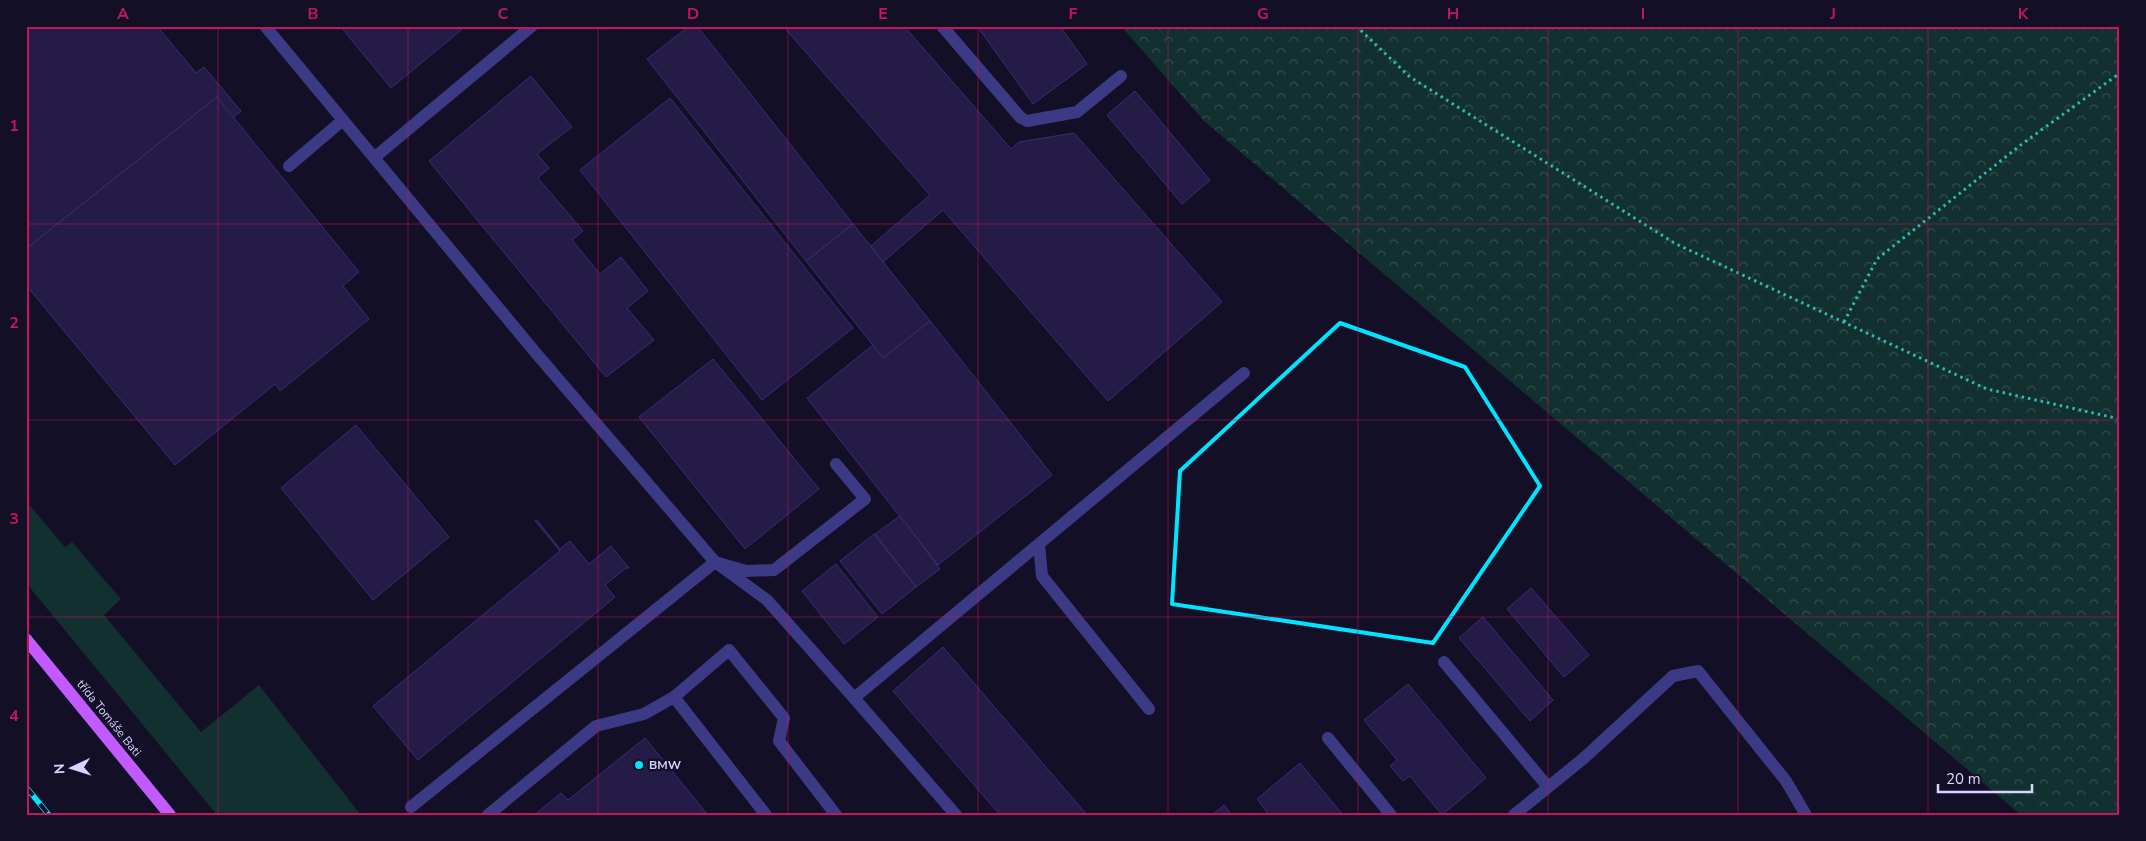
<svg xmlns="http://www.w3.org/2000/svg" width="2146" height="841" font-family="'Nunito Sans',sans-serif">
<defs>
<pattern id="forest-crowns" width="20" height="18" patternUnits="userSpaceOnUse" patternTransform="scale(1.25)"><rect width="20" height="18" fill="#12302f"/><path d="M2 6a3 3 0 1 1 6 0M12 15a3 3 0 1 1 6 0" fill="none" stroke="#344d4e"/></pattern>
</defs>
<rect width="100%" height="100%" fill="#130f26"/>
<polygon fill="#12302f" points="26,501 65,547 72,542 121,599 104,615 201,732 259,685 361,815 217,815 26,583"/>
<polygon fill="url(#forest-crowns)" points="1121,26 2120,26 2120,815 2021,815 1204,121"/>
<g fill="#241b47" stroke="#3b2d73">
<polygon points="26,26 157,26 196,73 204,67 241,111 233,118 217,97 26,249"/>
<polygon points="340,26 466,26 391,88"/>
<polygon points="689,26 697,26 853,224 806,261 647,59"/>
<polygon points="783,26 904,26 1011,149 1019,142 1074,133 1222,302 1108,401 943,210 883,262 871,246 930,195"/>
<polygon points="977,26 1060,26 1087,64 1033,104"/>
<polygon points="531,76 572,127 537,154 549,168 538,178 583,231 572,240 600,274 621,257 648,291 627,308 654,340 606,377 429,161"/>
<polygon points="1135,91 1210,180 1182,204 1107,115"/>
<polygon points="217,97 359,272 343,286 369,319 280,391 275,384 175,465 26,285 26,249"/>
<polygon points="670,98 853,328 762,400 580,170"/>
<polygon points="853,224 930,321 883,358 806,261"/>
<polygon points="930,321 1052,475 938,565 807,398 873,345 883,358"/>
<polygon points="713,359 819,489 745,549 639,417"/>
<polygon points="356,425 449,537 373,600 281,488"/>
<polygon points="900,516 940,569 916,587 875,534"/>
<polygon points="537,520 560,549 570,541 589,564 611,546 629,568 626,568 605,585 615,597 418,760 373,706 560,551 535,521"/>
<polygon points="874,534 916,587 882,614 840,561"/>
<polygon points="836,564 878,617 844,644 802,591"/>
<polygon points="1531,588 1589,655 1564,677 1507,609"/>
<polygon points="1483,617 1553,700 1530,721 1459,638"/>
<polygon points="943,647 1087,815 1000,815 893,691"/>
<polygon points="1408,684 1486,778 1442,815 1410,776 1403,781 1390,766 1397,760 1364,720"/>
<polygon points="645,738 708,815 539,815 537,813 561,793 568,800"/>
<polygon points="1300,763 1343,815 1269,815 1257,799"/>
<polygon points="1224,805 1232,815 1212,815"/>
</g>
<g fill="none" stroke-linecap="round" stroke-linejoin="round">
<g stroke="#2fb8b0" stroke-width="3" stroke-dasharray="2.5 4" stroke-linecap="butt">
<polyline points="1356,26 1410,77 1676,244 1987,389 2120,419"/>
<polyline points="1844,322 1877,259 2022,144 2120,73"/>
<polyline points="26,451 30,447"/>
</g>
<g stroke="#3d3a85" stroke-width="12">
<polyline points="265,26 535,352 715,562 746,571 774,570 865,499 836,464"/>
<polyline points="942,26 1021,118 1027,121 1077,112 1121,76"/>
<polyline points="375,157 532,26"/>
<polyline points="289,166 343,120"/>
<polyline points="1039,544 1042,576 1149,709"/>
<polyline points="1444,662 1548,787"/>
<polyline points="674,697 729,650 784,718 779,741 836,815"/>
<polyline points="854,698 956,815"/>
<polyline points="1328,738 1391,815"/>
<polyline points="1584,758 1673,676 1698,671 1786,781 1806,815"/>
<polyline points="411,807 715,562 767,600 854,698 1244,373"/>
<polyline points="488,815 596,726 644,714 674,697 766,815"/>
</g>
<polyline stroke="#3d3a85" stroke-width="12" points="1514,815 1584,758"/>
<polyline stroke="#c25bff" stroke-width="12" points="26,639 170,815"/>
<g stroke="#00e5ff" stroke-width="5.5">
<polyline id="rail" points="26,787 49,815"/>
</g>
<use href="#rail" stroke="#130f26" stroke-width="4" stroke-dasharray="11" stroke-linecap="butt"/>
</g>
<path fill="none" stroke="#00e5ff" stroke-width="4" stroke-linejoin="round" d="M1340 323 1465 367 1540 486 1433 643 1172 604 1180 471Z"/>
<path fill="none" stroke="#c2185b" stroke-width="1" stroke-opacity="0.55" d="M218 26V815M408 26V815M598 26V815M788 26V815M978 26V815M1168 26V815M1358 26V815M1548 26V815M1738 26V815M1928 26V815M26 224H2120M26 420H2120M26 617H2120"/>
<circle fill="#00e5ff" stroke="#130f26" stroke-width="2" cx="639" cy="765" r="5"/>
<g text-anchor="middle" stroke-width="4.5" stroke-linejoin="round" paint-order="stroke">
<g font-size="12" fill="#d9d4ff" stroke="#130f26">
<text transform="translate(109 718) rotate(51)" y="4">třída Tomáše Bati</text>
</g>
<g font-size="12" font-weight="bold" fill="#d9d4ff" stroke="#130f26" text-anchor="start">
<text x="649" y="769">BMW</text>
</g>
</g>
<rect width="2146" height="841" fill="none" stroke="#130f26" stroke-width="55"/>
<g transform="translate(72 768) rotate(266)" stroke="#130f26" stroke-width="4" paint-order="stroke">
<path d="M0-4L9 19L0 12L-9 19Z" fill="#d9d4ff"/>
<text y="-8" font-size="14" font-weight="bold" text-anchor="middle" fill="#d9d4ff">N</text>
</g>
<path d="M1938 784v8h94v-8" fill="none" stroke="#d9d4ff" stroke-width="2.5"/>
<text x="1946" y="784" font-size="15" fill="#d9d4ff" stroke="#130f26" stroke-width="4" paint-order="stroke">20 m</text>
<rect x="28" y="28" width="2090" height="786" fill="none" stroke="#c2185b" stroke-width="2"/>
<g font-size="16" text-anchor="middle" font-weight="bold" fill="#c2185b">
<text x="123" y="19">A</text>
<text x="313" y="19">B</text>
<text x="503" y="19">C</text>
<text x="693" y="19">D</text>
<text x="883" y="19">E</text>
<text x="1073" y="19">F</text>
<text x="1263" y="19">G</text>
<text x="1453" y="19">H</text>
<text x="1643" y="19">I</text>
<text x="1833" y="19">J</text>
<text x="2023" y="19">K</text>
<text x="14" y="131">1</text>
<text x="14" y="328">2</text>
<text x="14" y="524">3</text>
<text x="14" y="721">4</text>
</g>
</svg>
